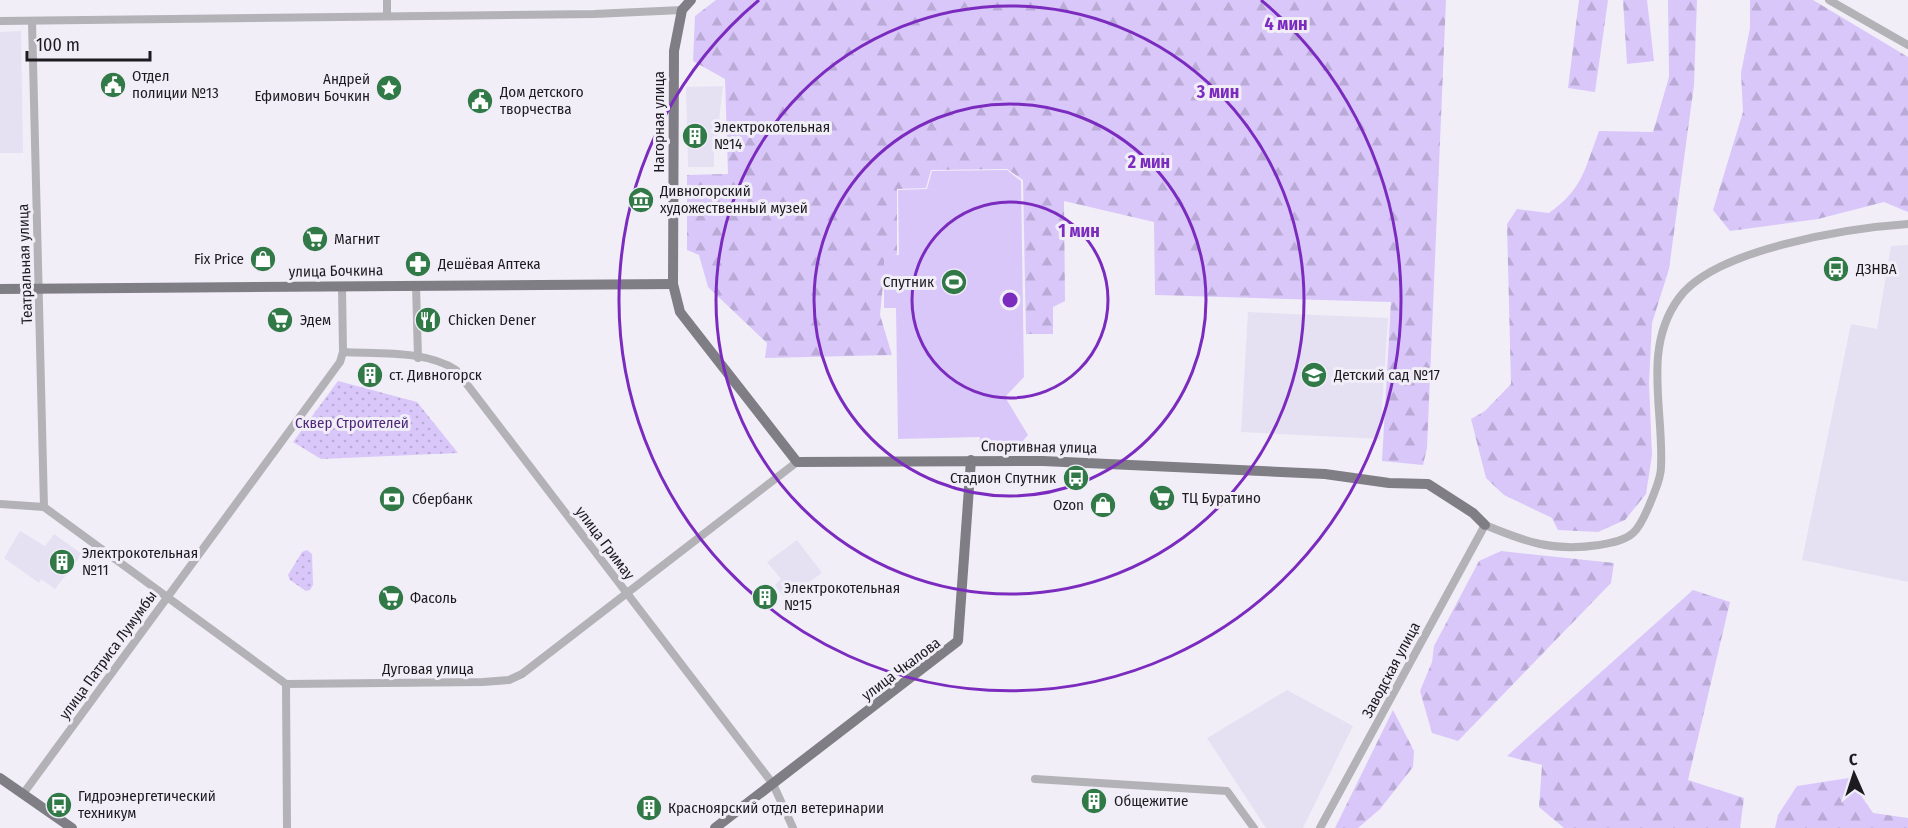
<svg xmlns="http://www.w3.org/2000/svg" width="1908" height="828" font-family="'Fira Sans Condensed',sans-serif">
<defs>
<pattern id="grass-dots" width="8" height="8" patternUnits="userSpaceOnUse" patternTransform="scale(1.5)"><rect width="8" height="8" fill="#d9c7fa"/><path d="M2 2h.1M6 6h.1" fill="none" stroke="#baaad6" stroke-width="1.8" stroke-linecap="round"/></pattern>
<pattern id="forest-firs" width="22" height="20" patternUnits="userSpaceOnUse" patternTransform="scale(1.5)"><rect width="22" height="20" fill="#d9c7fa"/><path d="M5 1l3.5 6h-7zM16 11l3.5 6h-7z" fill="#baaad6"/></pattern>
</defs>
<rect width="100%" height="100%" fill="#f1eef8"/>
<g fill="#e6e1f2">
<polygon points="21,31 23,153 0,153 0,32"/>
<polygon points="723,86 716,147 714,149 714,167 688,167 686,87"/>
<polygon points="1908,245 1908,582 1802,560 1851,324 1877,329 1891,246"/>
<polygon points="1248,312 1388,318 1380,439 1241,432"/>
<polygon points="20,531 45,546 54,534 82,554 55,589 41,579 39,583 4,558"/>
<polygon points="797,540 822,573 792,594 790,591 783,596 775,585 781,579 767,562"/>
<polygon points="1287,690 1353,726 1303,828 1266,828 1207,738"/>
</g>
<g fill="url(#grass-dots)">
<polygon points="338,381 417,402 458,453 321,459 293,442"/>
<polygon points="307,550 312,554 313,585 310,590 306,591 290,580 288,575 302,552"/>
</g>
<g fill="url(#forest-firs)">
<polygon points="716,0 1446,0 1427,448 1423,465 1382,461 1391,302 1155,295 1154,222 1064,201 1065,301 1053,307 1053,334 1026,334 1023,180 1007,169 931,170 926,188 897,189 897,254 885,264 880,315 892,355 765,358 767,343 708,287 699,255 687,250 687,175 728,174 725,79 693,61 695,16"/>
<polygon points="1579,0 1608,0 1595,92 1568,88"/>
<polygon points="1623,0 1647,0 1654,61 1627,64"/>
<path d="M1668 0H1697L1694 85 1669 269 1652 323 1649 383 1652 455 1646 494 1625 520 1598 532 1558 530 1552 518 1504 495 1486 478 1471 419 1485 411 1511 384 1507 224 1517 209 1549 213C1583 189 1585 168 1599 131L1653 132 1669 77Z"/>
<polygon points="1750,0 1813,0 1908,57 1908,212 1884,202 1818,219 1730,231 1713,210 1743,112 1741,73 1750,28"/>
<polygon points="1501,551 1614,563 1611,583 1458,741 1432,733 1420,691 1432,662 1434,646 1479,561"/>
<polygon points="1693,590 1730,602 1688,780 1744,798 1740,828 1564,828 1539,807 1542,765 1507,756"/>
<polygon points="1393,710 1414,751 1413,767 1380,809 1358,828 1335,828"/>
<polygon points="1849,778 1873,813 1908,818 1908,828 1775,828 1778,815 1797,786"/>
</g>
<polygon fill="#d9c7fa" points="1007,170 1021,181 1024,377 1005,397 1028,435 1021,443 979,445 980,437 898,439 896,308 884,308 884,255 899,255 898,190 927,189 932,171"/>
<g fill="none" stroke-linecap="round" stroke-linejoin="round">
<g stroke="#b3b2b6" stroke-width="8">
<polyline points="1829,0 1908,45"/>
<polyline points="387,16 387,0"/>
<polyline points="0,21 594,14 682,10"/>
<polyline points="32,21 44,507"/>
<polyline points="416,285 418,358"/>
<path d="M343 352C378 354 426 350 456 370L773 784 793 828"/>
<polyline points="0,504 44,507 286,684 483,682 509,680 522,674 797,462"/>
<polyline points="286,684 287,828"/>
<polyline points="1035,779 1227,791 1254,828"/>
<polyline points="23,794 340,362 343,352 342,286"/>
<path d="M1320 828 1485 525C1526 542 1553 552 1599 545 1610 543 1624 541 1633 533 1641 526 1647 511 1651 501 1655 490 1661 479 1661 467 1664 410 1642 348 1679 298 1714 249 1849 228 1908 224"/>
</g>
<g stroke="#807e85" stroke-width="10">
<polyline points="691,0 682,10 674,51 673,284 680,312 797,462 1043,461 1325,474 1389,483 1428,484 1473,513 1485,525"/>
<polyline points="0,289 673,284"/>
<polyline points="0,778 72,828"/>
<polyline points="715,828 958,641 971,460"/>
</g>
</g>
<g fill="none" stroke="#7b2cbf" stroke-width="3">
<circle cx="1010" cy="300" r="98"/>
<circle cx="1010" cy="300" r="196"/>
<circle cx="1010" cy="300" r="294"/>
<path d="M1261 0A391 391 0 1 1 759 0"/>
</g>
<defs>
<g id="civic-disc" transform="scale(1.35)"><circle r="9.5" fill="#317a48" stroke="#f1eef8"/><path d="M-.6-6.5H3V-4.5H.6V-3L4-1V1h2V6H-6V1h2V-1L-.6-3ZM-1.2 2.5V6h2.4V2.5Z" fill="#fff"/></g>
<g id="sight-disc" transform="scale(1.35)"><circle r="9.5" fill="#317a48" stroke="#f1eef8"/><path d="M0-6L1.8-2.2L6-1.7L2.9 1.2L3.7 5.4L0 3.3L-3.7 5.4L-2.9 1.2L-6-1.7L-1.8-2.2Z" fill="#fff"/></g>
<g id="building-disc" transform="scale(1.35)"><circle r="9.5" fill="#317a48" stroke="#f1eef8"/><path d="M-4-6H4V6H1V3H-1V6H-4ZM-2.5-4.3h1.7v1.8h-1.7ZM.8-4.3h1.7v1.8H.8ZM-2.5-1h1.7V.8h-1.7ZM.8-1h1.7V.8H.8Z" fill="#fff"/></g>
<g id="museum-disc" transform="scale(1.35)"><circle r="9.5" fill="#317a48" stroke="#f1eef8"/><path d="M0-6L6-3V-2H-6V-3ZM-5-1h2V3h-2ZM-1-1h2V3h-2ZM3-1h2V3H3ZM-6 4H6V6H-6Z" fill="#fff"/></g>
<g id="supermarket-disc" transform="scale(1.35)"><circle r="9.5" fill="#317a48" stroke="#f1eef8"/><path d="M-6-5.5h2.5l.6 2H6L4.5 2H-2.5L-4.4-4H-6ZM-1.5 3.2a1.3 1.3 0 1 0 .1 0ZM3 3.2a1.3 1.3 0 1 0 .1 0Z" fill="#fff"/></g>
<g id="shop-disc" transform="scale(1.35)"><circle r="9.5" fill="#317a48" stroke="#f1eef8"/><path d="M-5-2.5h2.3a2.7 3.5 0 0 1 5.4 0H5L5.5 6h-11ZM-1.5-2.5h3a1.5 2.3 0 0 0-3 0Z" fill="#fff"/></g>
<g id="pharmacy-disc" transform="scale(1.35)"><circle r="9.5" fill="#317a48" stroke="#f1eef8"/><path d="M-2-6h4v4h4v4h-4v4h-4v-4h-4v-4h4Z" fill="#fff"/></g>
<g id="bus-disc" transform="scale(1.35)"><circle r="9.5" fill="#317a48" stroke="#f1eef8"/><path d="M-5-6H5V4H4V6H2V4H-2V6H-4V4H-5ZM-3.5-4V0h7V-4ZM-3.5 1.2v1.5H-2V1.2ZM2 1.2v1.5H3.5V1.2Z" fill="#fff"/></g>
<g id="stadium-disc" transform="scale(1.35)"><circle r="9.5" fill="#317a48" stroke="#f1eef8"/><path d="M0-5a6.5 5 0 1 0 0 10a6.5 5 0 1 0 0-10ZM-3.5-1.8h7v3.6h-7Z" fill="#fff"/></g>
<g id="restaurant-disc" transform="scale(1.35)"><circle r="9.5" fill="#317a48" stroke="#f1eef8"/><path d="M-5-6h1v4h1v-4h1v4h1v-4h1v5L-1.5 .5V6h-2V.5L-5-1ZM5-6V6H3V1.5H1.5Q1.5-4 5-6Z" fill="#fff"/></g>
<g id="school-disc" transform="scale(1.35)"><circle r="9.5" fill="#317a48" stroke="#f1eef8"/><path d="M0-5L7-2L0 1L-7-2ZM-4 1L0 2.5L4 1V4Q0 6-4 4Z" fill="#fff"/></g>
<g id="bank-disc" transform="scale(1.35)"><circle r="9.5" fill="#317a48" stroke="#f1eef8"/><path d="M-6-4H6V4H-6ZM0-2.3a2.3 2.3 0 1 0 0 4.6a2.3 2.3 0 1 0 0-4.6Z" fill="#fff"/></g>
</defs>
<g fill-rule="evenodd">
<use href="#civic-disc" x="113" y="85"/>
<use href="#sight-disc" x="389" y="88"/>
<use href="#civic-disc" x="480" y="101"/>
<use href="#building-disc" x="695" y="136"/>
<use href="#museum-disc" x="641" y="200"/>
<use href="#supermarket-disc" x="315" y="239"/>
<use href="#shop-disc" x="263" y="259"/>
<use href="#pharmacy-disc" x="418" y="264"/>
<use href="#bus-disc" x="1836" y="269"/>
<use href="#stadium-disc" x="954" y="282"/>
<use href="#supermarket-disc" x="280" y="320"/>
<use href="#restaurant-disc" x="428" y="320"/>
<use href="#building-disc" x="370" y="375"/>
<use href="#school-disc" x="1314" y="375"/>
<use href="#bus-disc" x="1076" y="478"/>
<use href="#supermarket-disc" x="1162" y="498"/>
<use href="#bank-disc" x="392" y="499"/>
<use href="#shop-disc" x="1103" y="505"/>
<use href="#building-disc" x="62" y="562"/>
<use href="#building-disc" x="765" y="597"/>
<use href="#supermarket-disc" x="391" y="598"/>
<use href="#building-disc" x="1094" y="801"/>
<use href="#bus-disc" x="59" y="805"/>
<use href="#building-disc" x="649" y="808"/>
</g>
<g text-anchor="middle" stroke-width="6" stroke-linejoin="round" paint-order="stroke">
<g font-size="15" fill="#1d1b1f" stroke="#f1eef8" text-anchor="start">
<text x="132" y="81">Отдел<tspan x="132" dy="17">полиции №13</tspan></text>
<text x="370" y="84" text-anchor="end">Андрей<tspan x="370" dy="17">Ефимович Бочкин</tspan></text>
<text x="500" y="97">Дом детского<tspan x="500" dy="17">творчества</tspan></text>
<text x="714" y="132">Электрокотельная<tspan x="714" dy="17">№14</tspan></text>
<text x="660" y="196">Дивногорский<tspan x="660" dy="17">художественный музей</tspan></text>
<text x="334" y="244">Магнит</text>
<text x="244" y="264" text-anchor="end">Fix Price</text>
<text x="438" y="269">Дешёвая Аптека</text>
<text x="1856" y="274">ДЗНВА</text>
<text x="934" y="287" text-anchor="end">Спутник</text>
<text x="300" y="325">Эдем</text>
<text x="448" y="325">Chicken Dener</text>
<text x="389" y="380">ст. Дивногорск</text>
<text x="1334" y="380">Детский сад №17</text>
<text x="1056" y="483" text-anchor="end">Стадион Спутник</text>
<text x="1182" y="503">ТЦ Буратино</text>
<text x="412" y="504">Сбербанк</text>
<text x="1084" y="510" text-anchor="end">Ozon</text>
<text x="82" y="558">Электрокотельная<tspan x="82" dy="17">№11</tspan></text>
<text x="784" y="593">Электрокотельная<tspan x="784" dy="17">№15</tspan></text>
<text x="410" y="603">Фасоль</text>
<text x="78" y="801">Гидроэнергетический<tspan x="78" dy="17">техникум</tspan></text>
<text x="1114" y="806">Общежитие</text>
<text x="668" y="813">Красноярский отдел ветеринарии</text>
</g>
<g font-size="15" fill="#1d1b1f" stroke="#f1eef8">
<text transform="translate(659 122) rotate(-90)" y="5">Нагорная улица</text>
<text transform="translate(25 264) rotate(-92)" y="5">Театральная улица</text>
<text transform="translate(336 271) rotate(-1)" y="5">улица Бочкина</text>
<text transform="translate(1039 447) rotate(1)" y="5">Спортивная улица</text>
<text transform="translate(605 543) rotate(53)" y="5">улица Гримау</text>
<text transform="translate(108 655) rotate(-54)" y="5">улица Патриса Лумумбы</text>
<text x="428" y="674">Дуговая улица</text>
<text transform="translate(901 669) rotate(-37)" y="5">улица Чкалова</text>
<text transform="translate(1391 670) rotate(-62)" y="5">Заводская улица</text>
</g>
<g font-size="15" fill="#4d2879" stroke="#f1eef8">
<text x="352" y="428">Сквер Строителей</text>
</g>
</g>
<circle cx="1010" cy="300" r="9" fill="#7b2cbf" stroke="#f1eef8" stroke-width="3"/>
<g font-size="18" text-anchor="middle" font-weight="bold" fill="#7b2cbf" stroke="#f1eef8" stroke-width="6" stroke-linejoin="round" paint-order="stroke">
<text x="1286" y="30">4 мин</text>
<text x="1218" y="98">3 мин</text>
<text x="1149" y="168">2 мин</text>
<text x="1079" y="237">1 мин</text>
</g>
<g transform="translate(1854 774) rotate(357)" stroke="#f1eef8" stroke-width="4.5" paint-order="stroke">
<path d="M0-4.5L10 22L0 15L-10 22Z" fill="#1d1b1f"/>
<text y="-9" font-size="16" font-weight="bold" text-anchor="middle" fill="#1d1b1f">С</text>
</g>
<path d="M27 51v9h123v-9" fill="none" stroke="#1d1b1f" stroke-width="3"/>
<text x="36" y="51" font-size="18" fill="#1d1b1f" stroke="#f1eef8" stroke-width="4.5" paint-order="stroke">100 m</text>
</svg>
